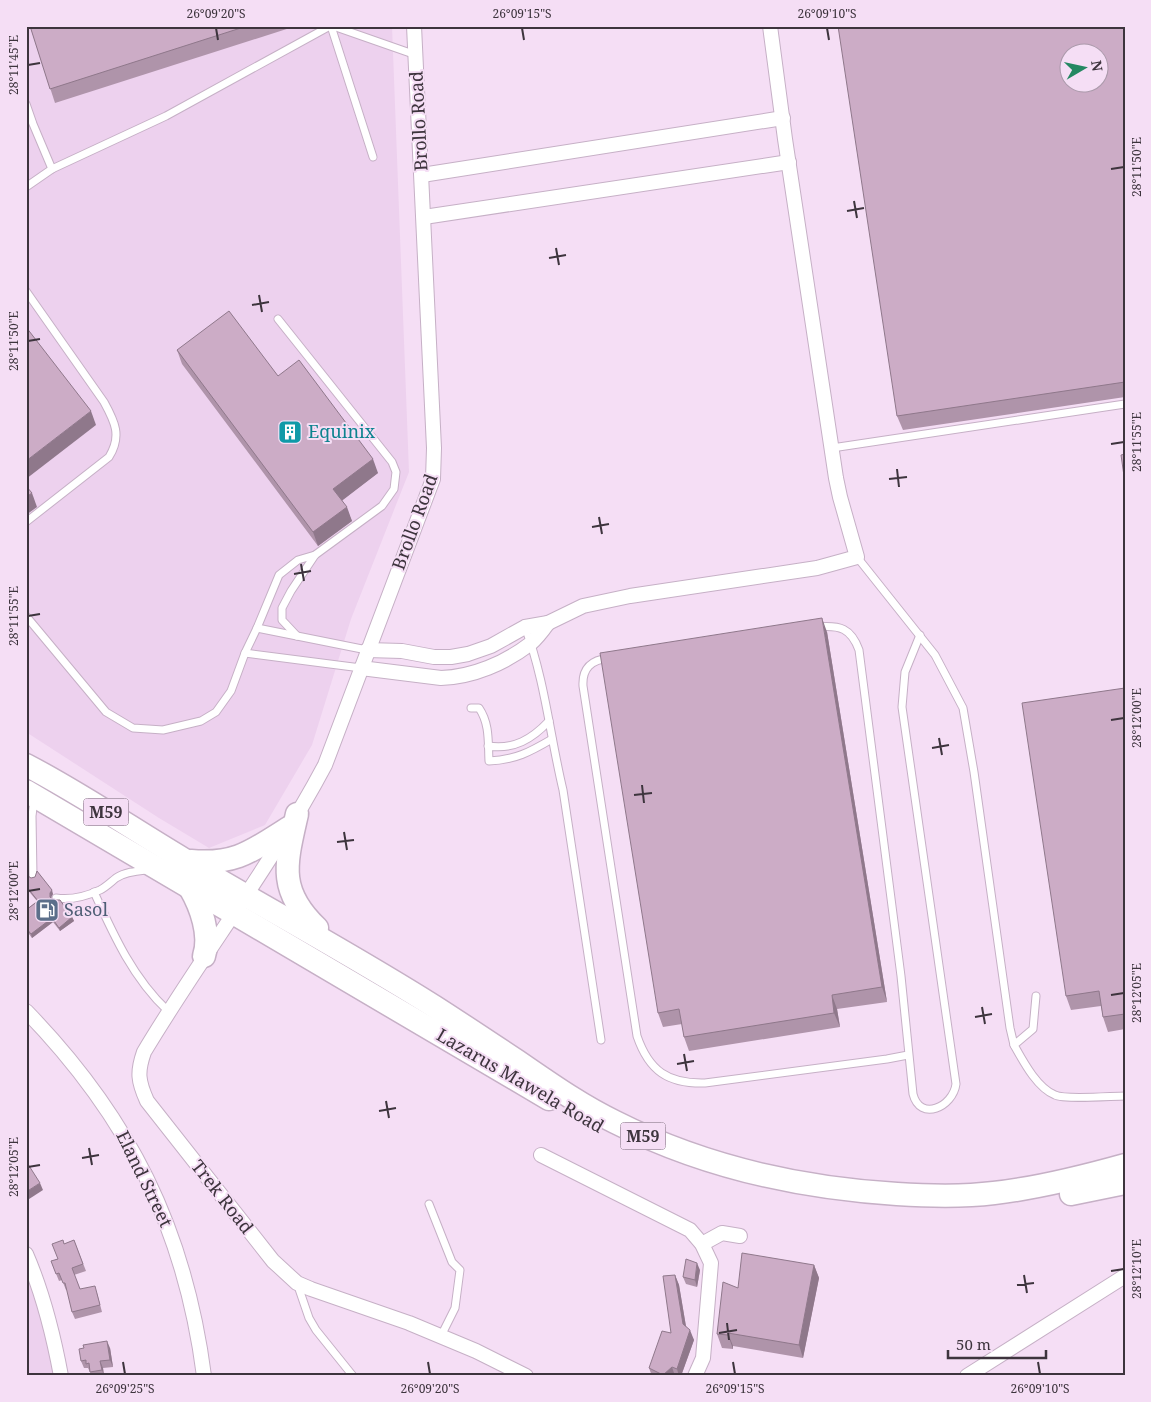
<svg xmlns="http://www.w3.org/2000/svg" width="1151" height="1402" font-family="'Noto Serif',serif">
<rect width="100%" height="100%" fill="#f5def5"/>
<g fill="#edd1ee">
<polygon points="26,26 392,26 409,472 351,619 312,745 265,825 209,848 159,818 26,732"/>
<polygon points="26,1254 59,1376 26,1376"/>
</g>
<g fill="none" stroke-linecap="round" stroke-linejoin="round">
<g stroke="#c6b0c6" stroke-width="9">
<g id="lane">
<polyline points="331,26 373,157"/>
<polyline points="333,26 416,55"/>
<polyline points="26,104 33,124 52,169"/>
<polyline points="26,187 52,169 166,116 330,26"/>
<path d="M26 291 104 402C115 422 122 436 109 457L26 522"/>
<polyline points="278,319 392,462 396,472 394,489 382,506 315,555 291,591 282,608 282,620 297,636"/>
<polyline points="832,448 1125,404"/>
<polyline points="857,557 935,655 963,708 974,772 1010,1028 1014,1045"/>
<polyline points="26,616 106,712 133,728 163,730 201,721 216,712 231,691 245,653 257,628 279,575 298,560 315,555"/>
<path d="M525 627C545 680 550 736 563 790L601 1040"/>
<path d="M817 627C840 625 851 628 859 650L901 976 913 1094C920 1122 953 1107 956 1084L902 707 905 672 920 635"/>
<polyline points="257,628 367,650"/>
<polyline points="245,653 361,668"/>
<path d="M609 658C591 660 582 668 583 686L637 1036C649 1071 668 1084 705 1083L887 1059 908 1055"/>
<path d="M471 708H479C490 724 488 743 489 761 515 760 530 752 552 739"/>
<path d="M488 746C514 750 532 739 549 721"/>
<polyline points="33,876 32,816 34,799"/>
<path d="M94 892C114 936 133 978 168 1011"/>
<path d="M56 898C70 900 87 896 100 890 106 887 111 882 116 878 125 872 137 871 147 870"/>
<path d="M1036 996 1033 1029 1014 1045C1023 1061 1037 1088 1055 1095 1065 1100 1112 1096 1125 1096"/>
<polyline points="429,1204 452,1262 460,1270 455,1308 441,1336"/>
<polyline points="297,1283 309,1318 316,1330 353,1376"/>
</g>
</g>
<g stroke="#c6b0c6" stroke-width="16">
<g id="street">
<path d="M414 26 434 448 433 479 325 765C272 865 202 955 144 1052 137 1072 138 1081 147 1101L273 1261 297 1283 311 1289 409 1323 476 1351 526 1376"/>
<polyline points="422,175 783,118"/>
<polyline points="424,217 789,162"/>
<polyline points="367,650 402,651 434,657 451,657 468,654 491,646 525,627 548,623 583,606 630,596 817,568 857,557 840,497 836,478 785,139 770,26"/>
<path d="M361 668 441 678C473 677 505 663 530 644 537 638 543 630 548 623"/>
<path d="M26 1011C129 1117 185 1229 204 1376"/>
<polyline points="541,1155 690,1230 702,1244 711,1263 703,1358 695,1376"/>
<polyline points="702,1244 722,1233 740,1236"/>
<path d="M26 1254C43 1293 53 1333 61 1376"/>
<polyline points="967,1376 1125,1276"/>
</g>
</g>
<g stroke="#c6b0c6" stroke-width="25">
<g id="primary">
<path d="M26 765C80 793 131 828 183 859 267 909 353 955 435 1007 463 1025 490 1043 517 1061 549 1083 580 1105 615 1122 702 1166 799 1188 897 1194 929 1196 962 1197 994 1193 1039 1188 1082 1177 1125 1165"/>
<polyline points="26,791 549,1099"/>
<path d="M297 814C286 863 277 890 317 928"/>
<path d="M191 861C237 865 253 850 290 827"/>
<path d="M190 888C201 907 211 935 204 956"/>
<polyline points="1071,1194 1125,1183"/>
</g>
</g>
<use href="#lane" stroke="#fff" stroke-width="7"/>
<use href="#street" stroke="#fff" stroke-width="14"/>
<use href="#primary" stroke="#fff" stroke-width="22"/>
</g>
<g fill="#af94aa">
<polygon points="30,26 296,26 55,103"/>
<polygon points="1125,26 1125,397 903,430 897,416"/>
<polygon points="177,350 278,376 378,473 342,500 352,521 318,546 182,364"/>
<polygon points="827,632 887,1002 837,1009 840,1027 689,1051 684,1037 682,1024 663,1027 658,1013"/>
<polygon points="1125,688 1125,1029 1108,1032 1103,1017 1101,1006 1071,1010 1066,996"/>
<polygon points="26,877 53,894 51,898 72,917 74,921 60,931 53,922 32,938 26,930 26,910 37,901 26,888"/>
<polygon points="74,1240 86,1271 74,1275 80,1289 97,1293 102,1312 75,1319 72,1312 67,1290 66,1290 62,1280 59,1281 51,1261 58,1259 64,1244"/>
<polygon points="814,1265 819,1278 803,1358 733,1346 733,1349 722,1348 717,1334 738,1288"/>
<polygon points="700,1270 697,1287 686,1284 683,1277"/>
<polygon points="675,1275 679,1285 686,1326 694,1340 681,1376 652,1376 649,1368 671,1333"/>
<polygon points="110,1348 113,1367 103,1368 104,1376 92,1376 88,1368 84,1368 81,1361"/>
</g>
<g fill="#8f788b">
<polygon points="91,411 96,425 26,479 26,461"/>
<polygon points="373,459 378,473 339,503 333,489"/>
<polygon points="32,493 37,507 26,515 26,497"/>
<polygon points="347,507 352,521 318,546 313,532"/>
<polygon points="822,618 827,632 887,1002 882,987"/>
<polygon points="52,890 53,894 51,897 51,901 50,893"/>
<polygon points="72,917 74,921 60,931 59,928"/>
<polygon points="52,918 53,922 32,938 31,934"/>
<polygon points="832,995 837,1009 840,1027 834,1013"/>
<polygon points="40,1183 43,1190 26,1201 26,1192"/>
<polygon points="697,1263 700,1270 697,1287 695,1280"/>
<polygon points="814,1265 819,1278 803,1358 799,1345"/>
<polygon points="675,1275 679,1285 687,1333 683,1324"/>
<polygon points="690,1330 694,1340 681,1376 679,1376 677,1369"/>
<polygon points="728,1333 733,1346 733,1349 728,1335"/>
<polygon points="107,1341 110,1348 113,1367 110,1360"/>
<polygon points="100,1361 103,1368 104,1376 102,1370"/>
<polygon points="672,1367 675,1376 663,1376 663,1375"/>
</g>
<g fill="#ccacc6" stroke="#8f788b" fill-rule="evenodd">
<polygon points="30,26 247,26 50,89"/>
<path d="M838 26H1125V382L897 416ZM1068 52H1098V82H1068Z"/>
<polygon points="229,311 278,376 299,360 373,459 333,489 347,507 313,532 177,350"/>
<polygon points="26,327 91,411 26,461"/>
<polygon points="1125,454 1125,483 1121,455"/>
<polygon points="26,486 32,493 26,497"/>
<polygon points="822,618 882,987 832,995 834,1013 684,1037 679,1009 658,1013 600,653"/>
<polygon points="1125,688 1125,1014 1103,1017 1099,991 1066,996 1022,703"/>
<polygon points="37,871 52,890 50,893 50,897 54,900 60,900 72,917 59,928 52,918 31,934 26,928 26,910 38,901 26,886 26,877 28,876 31,878 35,877"/>
<polygon points="26,1161 40,1183 26,1192"/>
<polygon points="63,1240 64,1244 74,1240 83,1264 72,1268 80,1289 95,1286 100,1305 72,1312 65,1283 63,1283 59,1273 56,1274 51,1261 58,1259 52,1244"/>
<polygon points="742,1253 814,1265 799,1345 728,1333 728,1335 717,1334 723,1282 738,1288"/>
<polygon points="686,1259 697,1263 695,1280 683,1277"/>
<polygon points="675,1275 683,1324 690,1330 677,1369 672,1367 663,1375 649,1368 662,1331 671,1333 663,1276"/>
<polygon points="107,1341 110,1360 100,1361 102,1370 90,1372 89,1363 86,1364 86,1360 81,1361 79,1349 84,1348 83,1345"/>
</g>
<path fill="none" stroke="#3d343d" stroke-width="2" d="M216 28 218 40M522 28 524 40M827 28 829 40M28 65 40 63M1111 169 1124 167M854 201 857 218M847 211 864 208M556 248 559 265M549 258 566 255M259 295 262 312M252 305 269 302M28 341 40 339M1111 444 1124 442M897 469 899 487M889 479 907 477M599 517 602 534M592 527 609 524M301 564 304 581M294 574 311 571M28 616 40 614M1111 720 1124 718M939 738 942 755M932 748 949 745M642 785 644 803M634 795 652 793M344 832 347 850M337 842 354 840M28 891 40 889M1111 995 1124 993M982 1007 985 1024M975 1017 992 1014M684 1054 687 1071M677 1064 694 1061M386 1101 389 1118M379 1111 396 1108M89 1148 92 1165M82 1158 99 1155M28 1167 40 1165M1111 1271 1124 1269M1024 1275 1027 1293M1017 1285 1034 1283M727 1323 729 1340M719 1333 737 1330M123 1362 125 1374M428 1362 430 1374M733 1362 735 1374M1038 1362 1040 1374"/>
<defs>
<g id="building-square" transform="scale(1.25)"><rect x="-9" y="-9" width="18" height="18" rx="4" fill="#0f9aa8" stroke="#f5def5"/><path d="M-4-6H4V6H1V3H-1V6H-4ZM-2.5-4.3h1.7v1.8h-1.7ZM.8-4.3h1.7v1.8H.8ZM-2.5-1h1.7V.8h-1.7ZM.8-1h1.7V.8H.8Z" fill="#fff"/></g>
<g id="fuel-square" transform="scale(1.25)"><rect x="-9" y="-9" width="18" height="18" rx="4" fill="#5c6f8a" stroke="#f5def5"/><path d="M-5.5-6h7V0h2V4h1.3V-2.5L3-4.5l.8-.8L6-3V5H2.5V1h-1V6h-7ZM-4.2-4.7v3.2H.2V-4.7Z" fill="#fff"/></g>
</defs>
<g fill-rule="evenodd">
<use href="#building-square" x="290" y="432"/>
<use href="#fuel-square" x="47" y="910"/>
</g>
<g text-anchor="middle" stroke-width="4" stroke-linejoin="round" paint-order="stroke">
<g fill="#f5def5" stroke="#746774" stroke-width="1">
<rect x="83.5" y="798.5" width="45" height="27" rx="4"/>
<rect x="620.5" y="1122.5" width="45" height="27" rx="4"/>
</g>
<g font-size="16" font-weight="bold" fill="#3d343d">
<text x="106" y="818">M59</text>
<text x="643" y="1142">M59</text>
</g>
<g font-size="18" fill="#3d343d" stroke="#f5def5">
<text transform="translate(419 121) rotate(-93)" y="6">Brollo Road</text>
<text transform="translate(415 522) rotate(-70)" y="6">Brollo Road</text>
<text transform="translate(520 1081) rotate(30)" y="6">Lazarus Mawela Road</text>
<text transform="translate(144 1179) rotate(64)" y="6">Eland Street</text>
<text transform="translate(222 1197) rotate(52)" y="6">Trek Road</text>
</g>
<g font-size="18" fill="#0d838f" stroke="#f5def5" text-anchor="start">
<text x="308" y="438">Equinix</text>
</g>
<g font-size="18" fill="#4e5e75" stroke="#f5def5" text-anchor="start">
<text x="64" y="916">Sasol</text>
</g>
</g>
<rect width="1151" height="1402" fill="none" stroke="#f5def5" stroke-width="55"/>
<g transform="translate(1084 68) rotate(81)"><circle r="24" fill="#f5def5" stroke="#ab9aab"/>
<path d="M0-4L9 19L0 12L-9 19Z" fill="#248862"/>
<text y="-8" font-size="14" font-weight="bold" text-anchor="middle" fill="#3d343d">N</text>
</g>
<path d="M948 1350v8h98v-8" fill="none" stroke="#3d343d" stroke-width="2.5"/>
<text x="956" y="1350" font-size="15" fill="#3d343d" stroke="#f5def5" stroke-width="4" paint-order="stroke">50 m</text>
<rect x="28" y="28" width="1096" height="1346" fill="none" stroke="#3d343d" stroke-width="2"/>
<g font-size="12" text-anchor="middle" fill="#3d343d">
<text x="216" y="18">26°09'20"S</text>
<text x="522" y="18">26°09'15"S</text>
<text x="827" y="18">26°09'10"S</text>
<text transform="translate(14 65) rotate(-90)" y="4">28°11'45"E</text>
<text transform="translate(1137 167) rotate(-90)" y="4">28°11'50"E</text>
<text transform="translate(14 341) rotate(-90)" y="4">28°11'50"E</text>
<text transform="translate(1137 442) rotate(-90)" y="4">28°11'55"E</text>
<text transform="translate(14 616) rotate(-90)" y="4">28°11'55"E</text>
<text transform="translate(1137 718) rotate(-90)" y="4">28°12'00"E</text>
<text transform="translate(14 891) rotate(-90)" y="4">28°12'00"E</text>
<text transform="translate(1137 993) rotate(-90)" y="4">28°12'05"E</text>
<text transform="translate(14 1167) rotate(-90)" y="4">28°12'05"E</text>
<text transform="translate(1137 1269) rotate(-90)" y="4">28°12'10"E</text>
<text x="125" y="1393">26°09'25"S</text>
<text x="430" y="1393">26°09'20"S</text>
<text x="735" y="1393">26°09'15"S</text>
<text x="1040" y="1393">26°09'10"S</text>
</g>
</svg>
